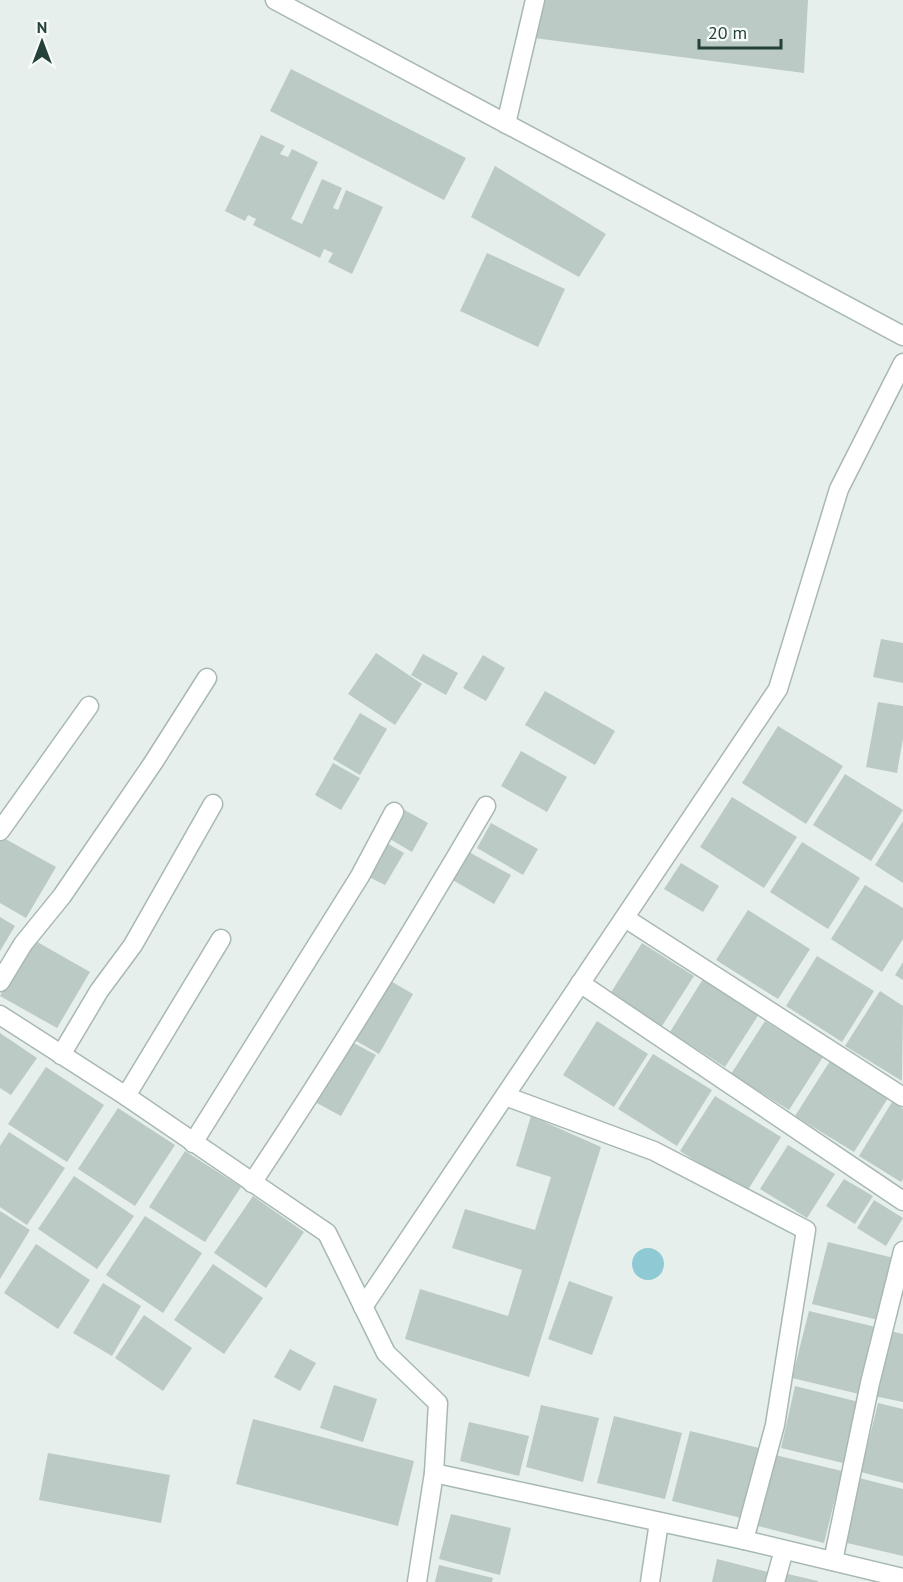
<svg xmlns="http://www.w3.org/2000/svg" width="903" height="1582" font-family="'PT Sans',sans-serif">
<rect width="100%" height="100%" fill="#e6efeb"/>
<circle fill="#8ec9d4" cx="648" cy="1264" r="16"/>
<g fill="#bbcac4">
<polygon points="544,0 808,0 804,73 534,38"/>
<polygon points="291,69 466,158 444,200 270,111"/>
<polygon points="261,135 285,146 280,154 288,157 292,149 318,162 291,219 302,224 322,179 342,188 333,208 338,210 346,190 383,207 352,274 328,262 333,253 324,249 320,258 253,225 256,219 248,215 245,221 225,211"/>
<polygon points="495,166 606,234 579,277 471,217"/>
<polygon points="487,253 565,289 538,347 460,311"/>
<polygon points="881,639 903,643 903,683 873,677"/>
<polygon points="376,653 422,684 395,725 348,694"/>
<polygon points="423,654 458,673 446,695 411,675"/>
<polygon points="483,655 505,668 486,701 463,688"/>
<polygon points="545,691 615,731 595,765 525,725"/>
<polygon points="878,702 903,706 903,738 897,773 866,767"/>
<polygon points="360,713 387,729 360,775 333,759"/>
<polygon points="778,726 843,766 806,824 742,783"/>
<polygon points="521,751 567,777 547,812 501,786"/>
<polygon points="333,763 360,778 341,810 315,795"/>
<polygon points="845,774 903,810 871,861 813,825"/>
<polygon points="732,797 797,837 764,888 700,847"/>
<polygon points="401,808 428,823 412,852 385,836"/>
<polygon points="903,821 903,883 875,865"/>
<polygon points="491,823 538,849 523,875 477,848"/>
<polygon points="0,836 56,867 26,918 0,903"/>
<polygon points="383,841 404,853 385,885 363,874"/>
<polygon points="802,842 860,878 828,929 770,892"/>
<polygon points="467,851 511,875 494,904 451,879"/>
<polygon points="681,863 719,886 703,912 664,889"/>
<polygon points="865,885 903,908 903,939 882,972 831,939"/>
<polygon points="748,910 810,949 778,999 716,960"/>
<polygon points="0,917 15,926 0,951"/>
<polygon points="32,939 90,972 57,1028 0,996"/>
<polygon points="642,943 694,976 662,1026 610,994"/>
<polygon points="817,956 874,991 842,1042 786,1006"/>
<polygon points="903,962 903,980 895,975"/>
<polygon points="387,979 413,994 379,1054 353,1039"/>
<polygon points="703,979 759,1014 725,1067 670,1032"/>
<polygon points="880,991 903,1006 902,1081 845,1046"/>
<polygon points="597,1021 648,1054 614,1107 563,1075"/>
<polygon points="765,1021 823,1057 789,1110 731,1074"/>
<polygon points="0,1033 37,1058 11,1095 0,1088"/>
<polygon points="350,1041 376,1055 341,1116 315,1102"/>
<polygon points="653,1054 712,1090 677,1146 618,1109"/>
<polygon points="830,1061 888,1098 854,1152 795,1116"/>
<polygon points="46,1067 104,1105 67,1162 8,1124"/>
<polygon points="715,1096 781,1137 746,1193 680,1151"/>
<polygon points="892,1102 903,1109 903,1179 901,1182 859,1156"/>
<polygon points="118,1108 175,1145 135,1206 78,1169"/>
<polygon points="531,1116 601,1147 529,1377 405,1339 420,1289 508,1316 522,1270 452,1248 465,1209 535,1230 551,1177 516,1166"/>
<polygon points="9,1132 65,1168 27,1225 0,1207 0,1146"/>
<polygon points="788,1145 835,1174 807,1218 760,1189"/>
<polygon points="185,1151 241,1187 205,1242 149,1207"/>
<polygon points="74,1176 134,1216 97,1269 38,1229"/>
<polygon points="844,1179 873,1196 855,1224 826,1206"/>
<polygon points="253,1196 304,1232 266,1288 214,1253"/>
<polygon points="874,1200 903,1218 886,1246 857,1228"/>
<polygon points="0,1211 30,1230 0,1279"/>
<polygon points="145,1216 202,1253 163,1313 106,1275"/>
<polygon points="828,1242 894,1258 878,1320 812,1304"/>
<polygon points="36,1244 90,1280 58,1329 4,1293"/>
<polygon points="213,1264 263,1298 224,1354 174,1320"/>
<polygon points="569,1281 613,1297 592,1355 548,1339"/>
<polygon points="103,1283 141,1306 112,1356 73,1333"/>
<polygon points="809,1311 876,1327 859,1394 792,1378"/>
<polygon points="144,1315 192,1348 163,1391 115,1358"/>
<polygon points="890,1331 903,1334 903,1402 874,1396"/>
<polygon points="290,1349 316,1363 300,1391 274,1377"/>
<polygon points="334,1385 377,1399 363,1442 320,1428"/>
<polygon points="795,1386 859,1402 843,1463 781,1448"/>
<polygon points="878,1403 903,1409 903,1483 861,1472"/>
<polygon points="541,1405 599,1418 583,1482 526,1467"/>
<polygon points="614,1416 682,1433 665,1499 597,1483"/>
<polygon points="253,1419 414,1461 398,1526 236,1484"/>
<polygon points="469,1422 529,1436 519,1476 460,1461"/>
<polygon points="690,1431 759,1448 741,1518 672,1501"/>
<polygon points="48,1453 170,1475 161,1523 39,1500"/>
<polygon points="775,1455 842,1471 824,1543 758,1526"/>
<polygon points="859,1478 903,1489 903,1556 843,1542"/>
<polygon points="451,1514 511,1528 500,1575 439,1559"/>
<polygon points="717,1559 768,1572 766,1582 712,1582"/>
<polygon points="439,1565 493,1578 492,1582 435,1582"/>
<polygon points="779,1572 818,1581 818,1582 777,1582"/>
</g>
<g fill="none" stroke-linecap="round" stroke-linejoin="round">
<g stroke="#a8b8b2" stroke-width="21">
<g id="minor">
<polyline points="275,0 903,336"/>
<polyline points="506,124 535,0"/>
<polyline points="0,831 89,706"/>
<polyline points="625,918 903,1097"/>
<polyline points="0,982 23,944 62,896 153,763 207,678"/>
<polyline points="580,983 903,1201"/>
<polyline points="0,1015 126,1096 327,1233 386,1353 438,1403 434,1473 417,1582"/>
<polyline points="61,1055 99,991 133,945 213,804"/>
<polyline points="126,1096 221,939"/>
<polyline points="505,1096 654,1151 806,1230 775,1425 744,1540"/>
<polyline points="193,1143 360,876 394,812"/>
<path d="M252 1183C334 1060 411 934 486 806"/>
<polyline points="363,1307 778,689 839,489 903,363"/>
<polyline points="434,1473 744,1540 903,1578"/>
<polyline points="833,1561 870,1383 903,1251"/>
<polyline points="650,1582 659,1522"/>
<polyline points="775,1582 784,1550"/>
</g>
</g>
<use href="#minor" stroke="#fff" stroke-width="18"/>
</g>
<g transform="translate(42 42)" stroke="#f7fbf9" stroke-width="4.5" paint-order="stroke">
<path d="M0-4.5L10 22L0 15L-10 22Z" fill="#24423a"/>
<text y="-9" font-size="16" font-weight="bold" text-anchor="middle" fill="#24423a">N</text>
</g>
<path d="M699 39v9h82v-9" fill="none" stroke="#24423a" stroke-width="3"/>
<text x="708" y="39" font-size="18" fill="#24423a" stroke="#f7fbf9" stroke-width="4.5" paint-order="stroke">20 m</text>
</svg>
